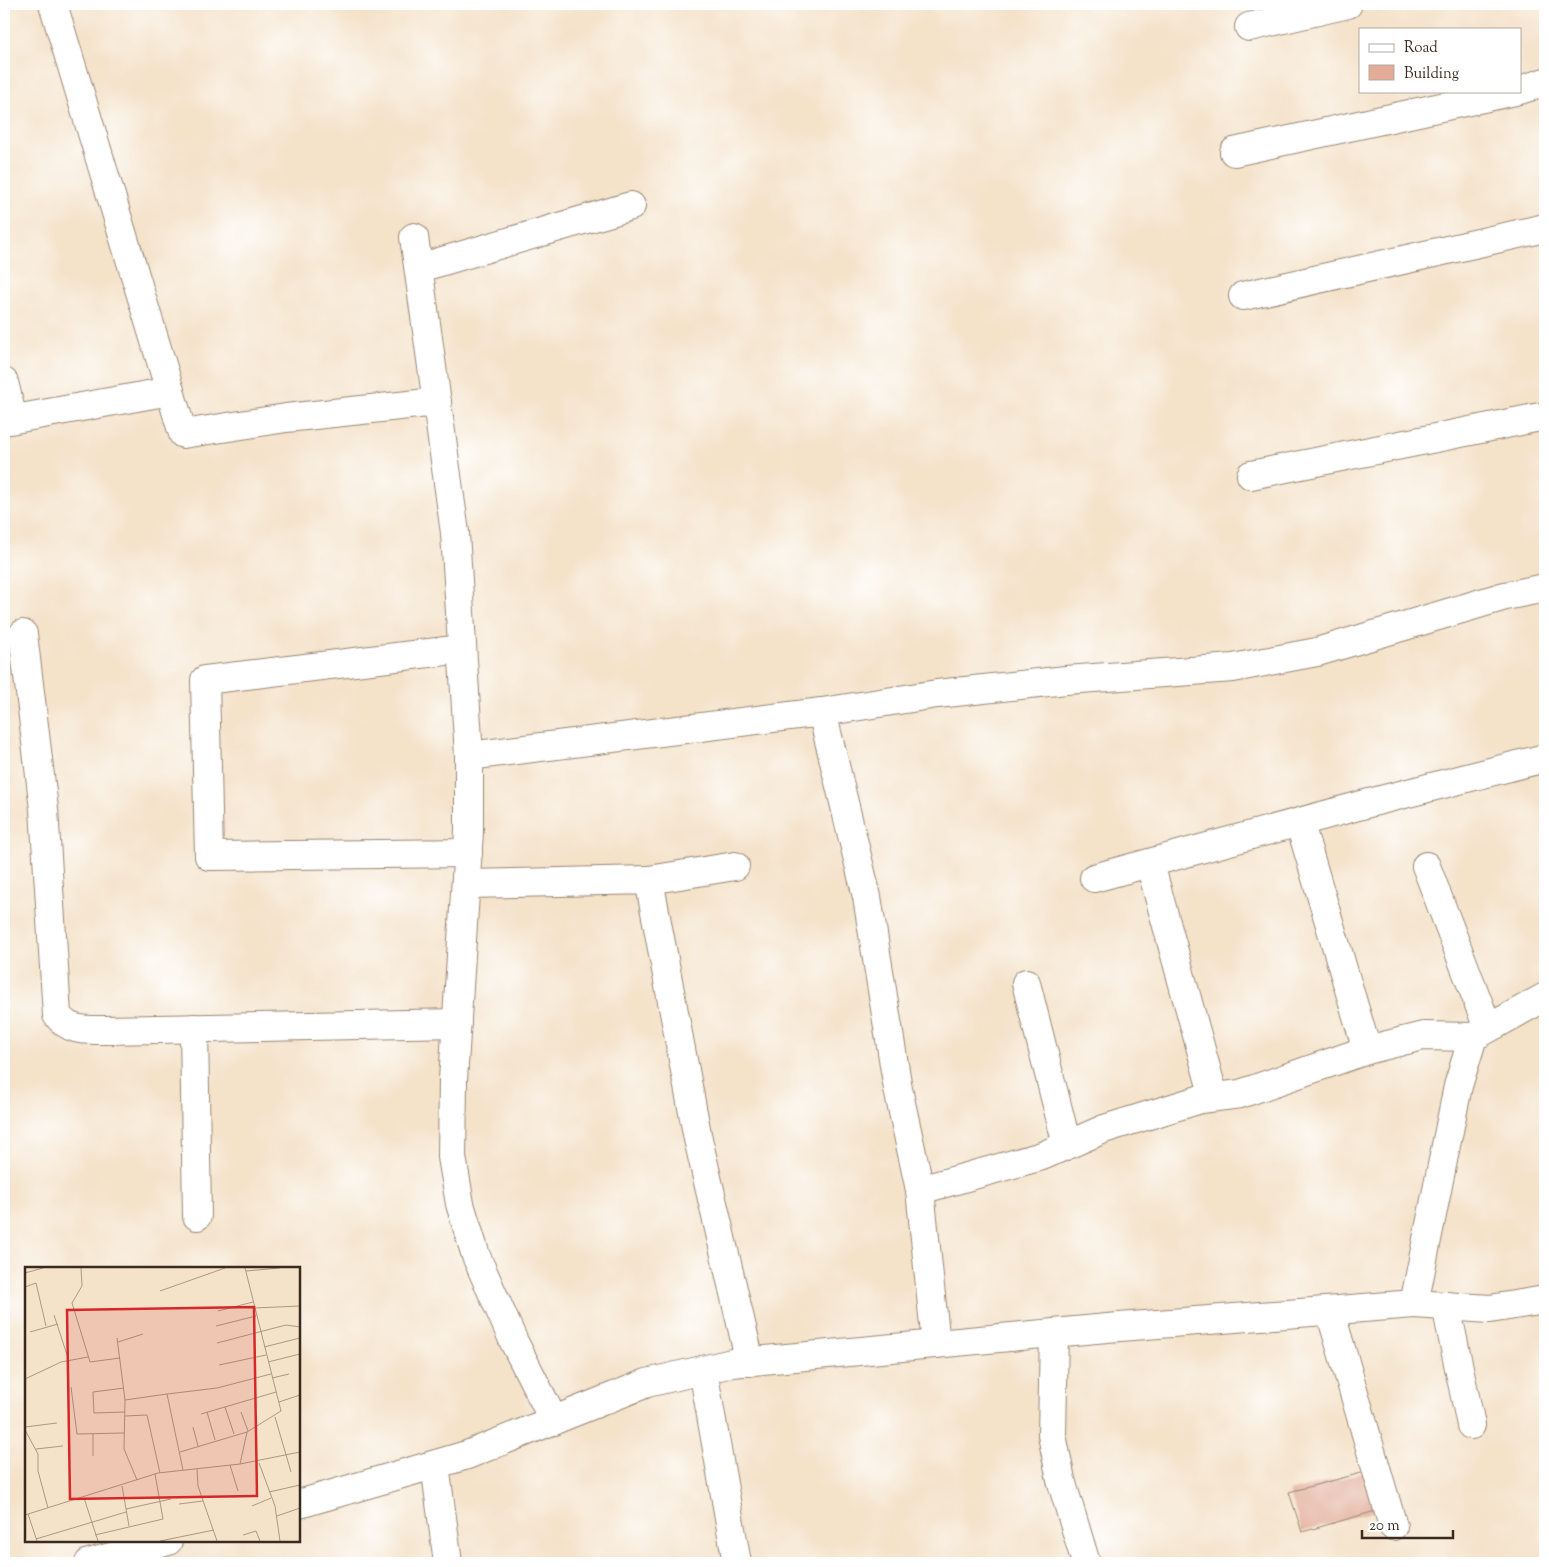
<svg xmlns="http://www.w3.org/2000/svg" width="1549" height="1567" font-family="'Sorts Mill Goudy',serif">
<rect width="100%" height="100%" fill="#fff"/>
<filter id="ink" filterUnits="userSpaceOnUse"><feTurbulence type="fractalNoise" baseFrequency=".02" numOctaves="2"/><feDisplacementMap in="SourceGraphic" scale="10" xChannelSelector="R" yChannelSelector="G"/><feConvolveMatrix kernelMatrix="1 2 1 2 8 2 1 2 1" color-interpolation-filters="sRGB"/></filter>
<filter id="wash" filterUnits="userSpaceOnUse"><feTurbulence type="fractalNoise" baseFrequency=".0096" numOctaves="4" result="noise"/><feDisplacementMap in="SourceGraphic" scale="20" xChannelSelector="R" yChannelSelector="G"/><feGaussianBlur stdDeviation="1.12" result="paint"/><feColorMatrix in="noise" values="0 0 0 0 0 0 0 0 0 0 0 0 0 0 0 0 0 1.4 0 .05"/><feComposite in="paint" operator="in"/></filter>
<g filter="url(#wash)">
<rect width="100%" height="100%" fill="#f4e2c9"/>
<g id="blocks">
<polygon fill="#e2ac97" points="1369,1471 1379,1510 1302,1532 1289,1492"/>
</g>
</g>
<g filter="url(#ink)">
<use href="#blocks" fill-opacity="0" stroke="#988674" stroke-width="1"/>
<g fill="none" stroke-linecap="round" stroke-linejoin="round">
<g stroke="#988674" stroke-width="30">
<g id="street">
<polyline points="53,4 183,434 286,418 437,402"/>
<polyline points="1249,27 1348,4"/>
<polyline points="1520,90 1545,82"/>
<polyline points="1234,152 1515,91"/>
<polyline points="414,237 455,533 469,756 469,831 453,1080 452,1157 460,1204 476,1256 514,1342 554,1421"/>
<polyline points="419,268 631,206"/>
<polyline points="1243,296 1545,228"/>
<polyline points="4,382 13,419"/>
<polyline points="4,421 170,391"/>
<polyline points="1251,475 1545,416"/>
<path d="M23 634 44 809 57 1015C70 1032 85 1030 106 1030L457 1023"/>
<polyline points="462,649 205,680 209,856 468,853"/>
<polyline points="822,712 937,694 1066,680 1233,668 1317,652 1505,596 1545,588"/>
<polyline points="469,756 822,712 867,897 898,1089 920,1190 936,1344"/>
<polyline points="1300,824 1367,1050"/>
<polyline points="1150,864 1214,1097"/>
<polyline points="1426,866 1488,1028"/>
<polyline points="1094,878 1369,803 1545,758"/>
<polyline points="649,880 735,866"/>
<polyline points="466,884 649,880 698,1139 750,1362"/>
<polyline points="1026,983 1067,1145"/>
<polyline points="194,1028 197,1216"/>
<polyline points="920,1190 1042,1156 1104,1129 1201,1099 1240,1094 1367,1050 1423,1036 1473,1037"/>
<polyline points="1414,1304 1490,1309 1545,1300"/>
<polyline points="1446,1306 1471,1425"/>
<polyline points="1330,1311 1393,1526"/>
<polyline points="1054,1333 1052,1435 1061,1480 1086,1563"/>
<polyline points="703,1370 737,1563"/>
<polyline points="435,1465 448,1563"/>
<polyline points="299,1504 467,1455 647,1383 732,1363 1107,1328 1414,1304 1458,1086 1473,1037 1545,997"/>
<polyline points="89,1563 168,1541"/>
</g>
</g>
<use href="#street" stroke="#fff" stroke-width="28"/>
</g>
</g>
<g transform="translate(25 1267)">
<rect width="275" height="275" fill="#f4e2c9"/>
<path fill="none" stroke="#aa9885" stroke-width="1" d="M56 1 57 19 47 36 65 95 95 91M221 4 255 1M0 6 18 1M0 20 11 16 21 59M135 24 200 1M229 41 275 39M193 44 228 35M29 48 44 94M191 59 231 49M5 65 33 57M92 71 100 133 99 182 112 213M93 75 118 67M192 76 261 58 275 60M239 80 275 71M243 95 275 87M194 98 241 88M247 111 264 107M0 112 36 95 63 90M46 120 52 167 99 166M99 121 68 125 69 146 100 145M142 127 192 121 246 107M100 133 142 127 158 203M254 135 275 128M200 140 209 167M182 145 190 173M216 145 223 164M176 147 251 125M100 149 122 148 135 206M250 150 266 205M0 160 32 156M168 160 173 179M0 163 13 187V204L23 241M68 167V189M11 182 38 179M155 185 222 165M234 196 250 239 255 274M215 197 275 185M205 198 213 224M172 202 173 219 192 274M97 219 104 259M244 225 275 218M59 231 73 274M154 237 178 234M227 239 246 231M101 242 146 232M3 247 12 274M0 248 133 206 215 197 222 165 256 144 220 1M252 249 275 241M70 268 138 252 130 207M218 268 231 264 235 274M11 272 101 245M135 274 189 263"/>
<path fill="#d62828" fill-opacity="0.15" stroke="#d62828" stroke-width="2.5" d="M229 40 232 229 45 232 42 43Z"/>
<rect width="275" height="275" fill="none" stroke="#3b2a1e" stroke-width="2.5"/>
</g>
<rect width="1549" height="1567" fill="none" stroke="#fff" stroke-width="20"/>
<rect x="1359" y="28" width="162" height="65" fill="#ffffff" stroke="#b1aaa5"/>
<rect x="1369" y="44" width="25" height="8" fill="#ffffff" stroke="#b1aaa5"/>
<text x="1404" y="52" font-size="15" fill="#3b2a1e">Road</text>
<rect x="1369" y="65" width="25" height="15" fill="#e2ac97" stroke="#b1aaa5"/>
<text x="1404" y="78" font-size="15" fill="#3b2a1e">Building</text>
<path d="M1362 1530v8h91v-8" fill="none" stroke="#3b2a1e" stroke-width="2.5"/>
<text x="1369" y="1530" font-size="15" fill="#3b2a1e" stroke="#ffffff" stroke-width="4" paint-order="stroke">20 m</text>
</svg>
